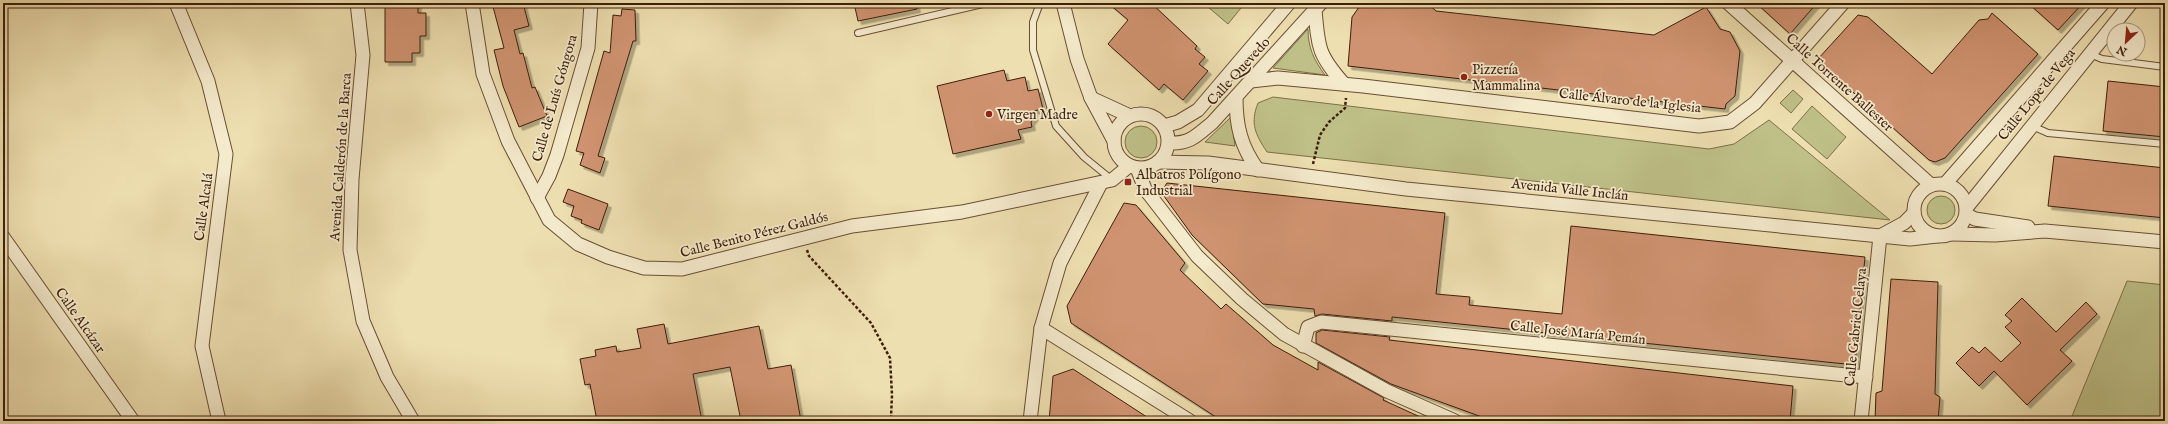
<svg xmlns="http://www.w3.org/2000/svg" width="2168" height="424" font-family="'IM FELL English',serif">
<defs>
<filter id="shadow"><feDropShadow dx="3.5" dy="3.5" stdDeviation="0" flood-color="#0004"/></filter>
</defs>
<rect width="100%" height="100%" fill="#eedfb0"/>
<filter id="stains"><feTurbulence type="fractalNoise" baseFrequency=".005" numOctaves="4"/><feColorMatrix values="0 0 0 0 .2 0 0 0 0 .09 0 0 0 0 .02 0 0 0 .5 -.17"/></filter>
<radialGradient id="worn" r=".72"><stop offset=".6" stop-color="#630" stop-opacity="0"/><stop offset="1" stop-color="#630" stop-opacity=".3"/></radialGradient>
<g fill="#bec087" stroke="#7e6f49">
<polygon points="1211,3 1245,3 1228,24 1208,7"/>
<path d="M1308 29C1308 48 1314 60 1325 75L1273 68Z"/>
<polygon points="1793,90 1803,99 1791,113 1780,103"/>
<path d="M1273 97 1709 149 1734 144 1769 120 1890 220 1267 152C1255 134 1250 123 1258 103Z"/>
<polygon points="1812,106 1846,137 1827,159 1792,129"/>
<polygon points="1231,117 1235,146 1205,142"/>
<circle cx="1141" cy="142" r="16"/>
<circle cx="1941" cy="210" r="14"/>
<polygon points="2127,281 2165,285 2165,421 2070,421"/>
</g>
<g fill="#d09371" stroke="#3e1e0b" filter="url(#shadow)">
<polygon points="385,3 418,3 418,13 426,13 426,36 420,36 420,53 412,53 412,62 385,62"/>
<polygon points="492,3 523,3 529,26 514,30 520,54 523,53 532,88 535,87 547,116 519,127 503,86 494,50 504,48"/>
<polygon points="854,3 916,3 917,9 858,21"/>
<polygon points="1108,3 1151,3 1197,46 1195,49 1205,57 1199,64 1208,71 1183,100 1164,84 1159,90 1108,44 1128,20"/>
<polygon points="1362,3 1427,3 1436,11 1654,35 1706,7 1720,29 1730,32 1740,51 1735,96 1726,104 1725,109 1348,66 1352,17"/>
<polygon points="1756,3 1817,3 1790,34"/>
<polygon points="2028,3 2083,3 2058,30"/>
<polygon points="622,9 635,10 636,41 633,41 598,156 605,158 600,173 580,165 584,153 576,151 604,51 610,53 613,15 621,16"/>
<polygon points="1992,13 2038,54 1945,158 1935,162 1929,160 1817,60 1858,15 1868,17 1932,74 1979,20 1988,19"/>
<polygon points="1004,70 1007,81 1025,77 1028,91 1038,89 1043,109 1033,111 1035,117 1031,122 1032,127 1018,130 1021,139 953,154 937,86"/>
<polygon points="2108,81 2165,87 2165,137 2103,131"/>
<polygon points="2054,156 2165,168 2165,218 2048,206"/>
<polygon points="1167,183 1445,213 1436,294 1470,297 1469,305 1562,314 1571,226 1865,257 1855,365 1392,317 1392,321 1322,314 1315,316 1314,309 1263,304 1192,235 1161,192"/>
<polygon points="568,189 608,204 599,230 581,223 582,220 571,216 574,206 563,202"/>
<polygon points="1124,203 1136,205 1185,263 1180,270 1221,309 1226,304 1273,345 1318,370 1318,362 1384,398 1383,400 1429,421 1222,421 1071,323 1067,306"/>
<polygon points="1891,279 1938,282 1935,394 1940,397 1938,421 1875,421 1876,393 1882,391"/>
<polygon points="2022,298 2056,332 2086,302 2097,314 2060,350 2072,361 2027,405 1994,371 1979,386 1956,363 1972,347 1979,353 1985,347 2001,362 2021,343 2005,327 2012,321 2005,315"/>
<polygon points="664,324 668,344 759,326 768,369 791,365 801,421 741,421 730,367 693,374 702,421 597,421 590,384 585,385 580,359 596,356 595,350 616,346 617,352 641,348 637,329"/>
<polygon points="1322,330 1390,337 1389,340 1793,386 1790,421 1493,421 1391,384 1316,343 1316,333"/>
<polygon points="1073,369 1153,421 1049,421 1053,376"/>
</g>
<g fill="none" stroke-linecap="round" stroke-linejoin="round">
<g stroke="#6a4e34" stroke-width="8">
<g id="lane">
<polyline points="1040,3 1033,22 1033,50 1056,126 1084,157 1111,179"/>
<polyline points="858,33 987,3"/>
<polyline points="2090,54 2102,59 2165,67"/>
<polyline points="2032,126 2048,133 2165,144"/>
</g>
</g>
<g stroke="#6a4e34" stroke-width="15">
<g id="street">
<polyline points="176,3 208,81 226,154 202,346 219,421"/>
<polyline points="357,3 363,55 352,179 350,250 363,321 387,377 413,421"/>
<polyline points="472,3 483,74 508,141 549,220 578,244 608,257 644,268 682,269 852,226 962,212 1112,180 1129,166"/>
<polyline points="1063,3 1077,59 1091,98 1114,141"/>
<polyline points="1728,3 1931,185"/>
<path d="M1315 9C1318 47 1318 55 1344 84"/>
<polyline points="1251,81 1278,78 1363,86 1699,126 1730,122 1755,103 1843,3"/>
<polyline points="1091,98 1130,116"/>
<path d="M1236 98C1236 126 1241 147 1258 170"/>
<circle cx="1141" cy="141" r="27"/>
<polyline points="1164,126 1178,122 1198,110 1289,3"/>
<path d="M1169 143C1190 144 1196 136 1212 123L1321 3"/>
<polyline points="1158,162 1208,163 1406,189 1880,236 1910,239 1937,236"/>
<polyline points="1137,168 1145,189 1197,256 1242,299 1284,334 1387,391 1455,421"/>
<circle cx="1940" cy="210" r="26"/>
<polyline points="1945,184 2103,3"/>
<polyline points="537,198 549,176 557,155 588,48 591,3"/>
<polyline points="1967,207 2131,3"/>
<polyline points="1967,215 1975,219 2028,227"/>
<polyline points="1951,234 1995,235 2045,231 2165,242"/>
<polyline points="1880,236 1904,223 1914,213"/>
<polyline points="3,237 133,421"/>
<polyline points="1041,328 1190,421"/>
<polyline points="1303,346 1308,327 1321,322 1866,377"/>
<polyline points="1030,421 1041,328 1060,263 1101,183"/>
<polyline points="1861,421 1880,236"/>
</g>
</g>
<g stroke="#3e1e0b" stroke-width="2.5" stroke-dasharray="3 2" stroke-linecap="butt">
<polyline points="1313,164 1320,135 1329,122 1345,108 1346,98"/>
<polyline points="807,250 809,256 871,323 890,358 892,395 891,417 889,421"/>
</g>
<use href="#lane" stroke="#f4eacc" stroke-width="6"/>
<use href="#street" stroke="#f4eacc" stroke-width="13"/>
</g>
<g fill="#8f2418" stroke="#f4eacc" stroke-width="1.5">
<circle cx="1464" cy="77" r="4"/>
<circle cx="989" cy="114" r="4"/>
<rect x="1124" y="178" width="8" height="8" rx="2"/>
</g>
<g text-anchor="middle" stroke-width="3.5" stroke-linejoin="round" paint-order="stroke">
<g font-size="14" fill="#3e1e0b" stroke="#f4eacc" text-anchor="start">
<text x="1472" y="74">Pizzería<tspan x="1472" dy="16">Mammalina</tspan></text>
<text x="997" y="119">Virgen Madre</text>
<text x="1136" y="179">Albatros Polígono<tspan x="1136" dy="16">Industrial</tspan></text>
</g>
<g font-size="14" fill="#3e1e0b" stroke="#f4eacc">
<text transform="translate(1238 71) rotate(-48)" y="5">Calle Quevedo</text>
<text transform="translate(1840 82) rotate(42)" y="5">Calle Torrente Ballester</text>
<text transform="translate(2036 94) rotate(-51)" y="5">Calle Lope de Vega</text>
<text transform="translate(554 98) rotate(-74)" y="5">Calle de Luís Góngora</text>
<text transform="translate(1630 100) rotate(6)" y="5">Calle Álvaro de la Iglesia</text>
<text transform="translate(340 157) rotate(-86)" y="5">Avenida Calderón de la Barca</text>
<text transform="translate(1570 189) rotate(6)" y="5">Avenida Valle Inclán</text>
<text transform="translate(203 207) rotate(-82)" y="5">Calle Alcalá</text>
<text transform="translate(754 234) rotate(-14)" y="5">Calle Benito Pérez Galdós</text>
<text transform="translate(81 320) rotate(55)" y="5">Calle Alcázar</text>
<text transform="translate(1855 327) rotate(-84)" y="5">Calle Gabriel Celaya</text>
<text transform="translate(1578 332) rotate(6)" y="5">Calle José María Pemán</text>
</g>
</g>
<rect width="2168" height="424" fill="none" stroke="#eedfb0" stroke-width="16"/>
<rect x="4" y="4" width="2160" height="416" fill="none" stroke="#3e1e0b" stroke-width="2"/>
<rect x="8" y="8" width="2152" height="408" fill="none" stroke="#3e1e0b"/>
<g transform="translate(2126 42) rotate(206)"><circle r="19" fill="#f4eacc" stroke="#ab987f"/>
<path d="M0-3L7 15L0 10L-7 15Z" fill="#8f2418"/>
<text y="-6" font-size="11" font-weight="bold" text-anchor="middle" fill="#3e1e0b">N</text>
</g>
<rect width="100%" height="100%" filter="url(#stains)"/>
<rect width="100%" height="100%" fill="url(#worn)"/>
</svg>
